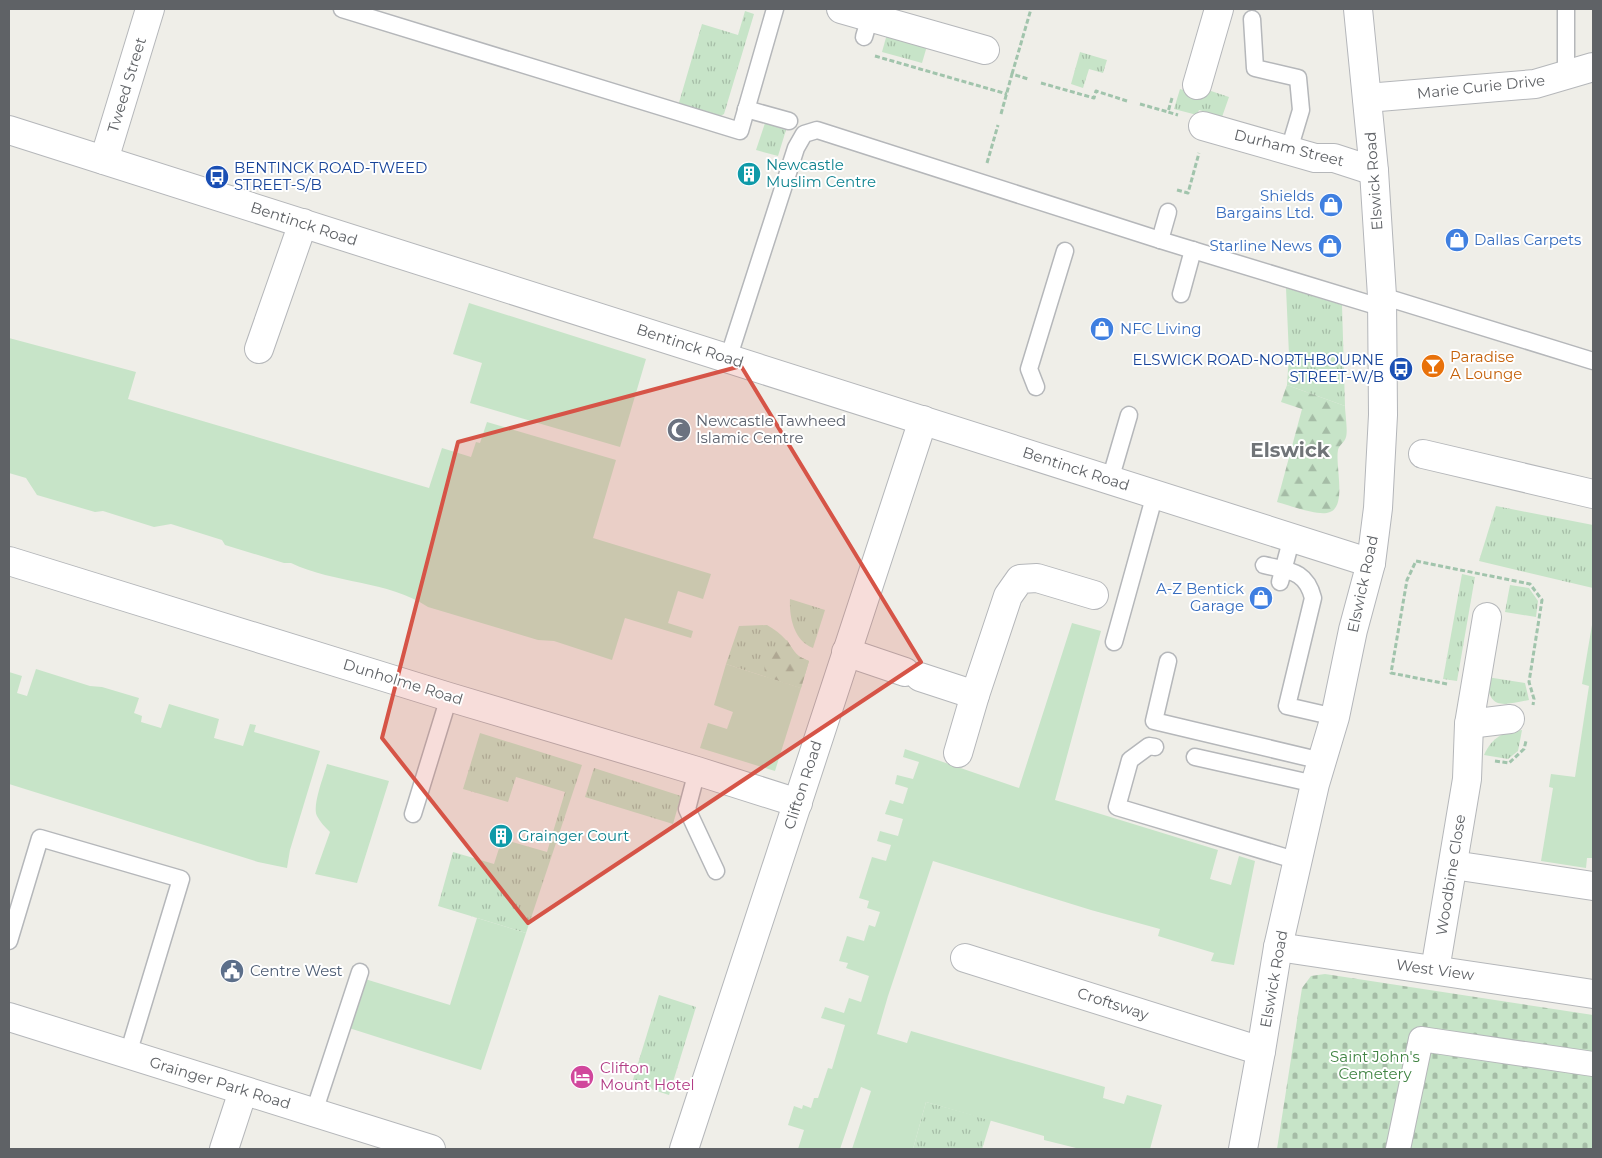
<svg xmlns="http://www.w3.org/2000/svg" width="1602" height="1158" font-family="Montserrat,sans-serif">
<defs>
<pattern id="grass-tufts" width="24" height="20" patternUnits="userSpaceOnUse" patternTransform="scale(1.25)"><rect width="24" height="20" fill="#c7e4c8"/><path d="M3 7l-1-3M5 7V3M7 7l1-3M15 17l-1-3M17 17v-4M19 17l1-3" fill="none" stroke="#a5bca6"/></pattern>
<pattern id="forest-firs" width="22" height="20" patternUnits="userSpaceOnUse" patternTransform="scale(1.25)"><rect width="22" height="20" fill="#c7e4c8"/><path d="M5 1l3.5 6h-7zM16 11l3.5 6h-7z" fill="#a5bca6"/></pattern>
<pattern id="cemetery-stones" width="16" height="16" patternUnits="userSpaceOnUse" patternTransform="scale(1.25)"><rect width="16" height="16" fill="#c7e4c8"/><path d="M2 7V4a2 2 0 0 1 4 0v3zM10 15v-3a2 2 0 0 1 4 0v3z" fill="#a5bca6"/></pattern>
</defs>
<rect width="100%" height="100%" fill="#efeee8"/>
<g fill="url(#grass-tufts)">
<polygon points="745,11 754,14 724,114 717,118 678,106 702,24 738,35"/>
<polygon points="887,34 927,46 922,63 882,52"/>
<polygon points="1080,52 1107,60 1103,73 1089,69 1083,88 1071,84"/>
<polygon points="1180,89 1205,97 1208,90 1229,97 1222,117 1199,110 1197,115 1174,109"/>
<polygon points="765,123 786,130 778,156 756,150"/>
<polygon points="1286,288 1342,305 1345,406 1287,385 1289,355"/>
<polygon points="1496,506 1593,525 1593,588 1479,561"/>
<polygon points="1462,574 1475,577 1457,681 1443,679"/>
<polygon points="1510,585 1529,588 1538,601 1536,617 1505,612"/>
<path d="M790 599 825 610 813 648C794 641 789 617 790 599Z"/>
<path d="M767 625C774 629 781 634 786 640 795 651 795 656 809 661L801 688 726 664 739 626Z"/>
<path d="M1487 677 1525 683 1529 700C1503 705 1488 711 1487 677Z"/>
<path d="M1522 730 1518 751 1508 759 1484 755C1493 736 1502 733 1522 730Z"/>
<polygon points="480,733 582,765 526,933 438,906 453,852 494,864 502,839 547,852 565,792 516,777 508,802 463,789"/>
<polygon points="594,768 681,796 673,824 585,797"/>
<polygon points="659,995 696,1007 669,1095 632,1083"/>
<polygon points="926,1102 991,1120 982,1149 913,1149"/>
</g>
<g fill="url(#forest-firs)">
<path d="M1287 385 1345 406C1345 413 1348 430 1346 437 1345 442 1339 445 1338 450 1335 465 1347 506 1330 512 1319 517 1289 505 1277 502L1302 409 1281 402Z"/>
<path d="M787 640 796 655 809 661 801 688 766 677C760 657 772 651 787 640Z"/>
</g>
<polygon fill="url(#cemetery-stones)" points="1325,974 1593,1015 1593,1149 1277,1149 1302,988 1311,976"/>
<g fill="#c7e4c8">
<polygon points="469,303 646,359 620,447 470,403 482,363 453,354"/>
<path d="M9 338 136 372 128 399 429 488 442 448 471 457 476 442 480 443 487 422 616 460 593 538 711 574 703 599 678 591 668 623 693 631 691 638 625 618 612 660 554 641 538 640 428 607C387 580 335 584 291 563H284L225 545 222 540 171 524 154 527 103 511 95 512 37 495 26 478 9 473Z"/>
<polygon points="1593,619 1593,858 1587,858 1586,868 1541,861 1553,788 1549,787 1551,774 1575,777 1589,686 1582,684"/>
<polygon points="1072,623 1101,631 1055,800 1218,850 1210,879 1231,885 1239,856 1255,861 1234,965 1211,961 1214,953 1158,936 1160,929 1091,910 933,861 888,996 877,1034 907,1043 911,1031 1105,1087 1103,1098 1124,1104 1127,1095 1162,1105 1150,1149 1080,1149 1044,1140 1044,1136 926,1102 913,1149 852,1149 871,1091 861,1087 840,1149 798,1149 804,1130 788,1125 794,1106 802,1109 803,1105 811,1108 814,1098 818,1098 828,1068 832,1069 845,1025 821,1018 825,1007 844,1013 849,998 861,1002 869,976 846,968 848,963 839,961 847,936 864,941 869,925 875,927 880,912 867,908 869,901 859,898 872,857 886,861 891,845 877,841 880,831 898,836 903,819 885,814 890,800 903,804 908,788 895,784 897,775 913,779 919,762 903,757 905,749 1019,788"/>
<polygon points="726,664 801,688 775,771 700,748 708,723 727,729 733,712 714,705"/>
<polygon points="36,669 90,686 102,687 139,698 134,713 142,716 141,722 161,728 169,704 219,719 214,738 243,746 250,724 256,725 254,732 320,751 290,850 287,868 258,862 9,784 9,672 22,676 17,693 27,696"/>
<path d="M327 764 389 781 357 883 315 874 330 832C325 827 320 822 317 816 312 805 324 776 327 764Z"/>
<polygon points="477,918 526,933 481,1070 349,1028 365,979 450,1005"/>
</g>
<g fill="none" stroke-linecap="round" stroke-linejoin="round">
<g stroke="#b5b7ba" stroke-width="19">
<g id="service">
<polyline points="342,9 740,131 775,9"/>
<polyline points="1566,9 1566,75"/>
<polyline points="1252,19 1255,68 1298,78 1301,110 1289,150"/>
<polyline points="864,37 870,17"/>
<polyline points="746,109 789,121"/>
<polyline points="1160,240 1168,212"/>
<polyline points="1181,294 1193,250"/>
<polyline points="1382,296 1593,361"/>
<polyline points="728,359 796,148 804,134 817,130 1160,240 1383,308"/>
<polyline points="1036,387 1029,369 1065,251"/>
<polyline points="1110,480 1129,415"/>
<path d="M1264 565C1289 571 1306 570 1313 598L1287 706 1335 717"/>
<polyline points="1280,582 1292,537"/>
<polyline points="1114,642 1155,494"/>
<polyline points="1168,661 1154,721 1322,761"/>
<polyline points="1155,747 1149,746 1130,760 1117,807 1298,861"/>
<polyline points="1195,757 1315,784"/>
<polyline points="697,771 687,809 716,871"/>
<polyline points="413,814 449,697"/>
<polyline points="9,941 40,838 181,879 128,1054"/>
<polyline points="314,1112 360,972"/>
</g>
</g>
<g stroke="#b5b7ba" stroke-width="26">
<polyline id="pedestrian" points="1398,1149 1421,1039 1593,1064"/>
</g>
<g stroke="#b5b7ba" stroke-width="30">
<g id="minor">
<polyline points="841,9 985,50"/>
<polyline points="1197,85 1219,9"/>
<polyline points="1367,98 1535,84 1593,67"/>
<polyline points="1203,126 1315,158 1334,158 1374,171"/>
<polyline points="104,160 150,9"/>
<polyline points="259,349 303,223"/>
<polyline points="1423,454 1593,494"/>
<polyline points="9,561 449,697 697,771 798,803"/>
<polyline points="846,652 905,672"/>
<polyline points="920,677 975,695"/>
<polyline points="1469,724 1510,719"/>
<polyline points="958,753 975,695 1008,596 1020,579 1037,578 1094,595"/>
<polyline points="1453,865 1593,886"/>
<polyline points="1278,947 1593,994"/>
<polyline points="965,958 1261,1051"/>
<polyline points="1435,970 1467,779 1469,724 1487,617"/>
<polyline points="9,1017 431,1149"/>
<polyline points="224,1149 243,1091"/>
<path d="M684 1149C764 907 842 663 923 420"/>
</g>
</g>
<g stroke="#b5b7ba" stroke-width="30">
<polyline id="tertiary" points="9,130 1371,563"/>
</g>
<g stroke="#b4b6ba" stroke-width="30">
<polyline id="secondary" points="1243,1149 1261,1051 1278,947 1315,784 1335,717 1353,630 1371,563 1378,508 1383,415 1382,296 1374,171 1358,9"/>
</g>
<g stroke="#a1c4ac" stroke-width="3" stroke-dasharray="5 2.5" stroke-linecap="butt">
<polyline points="875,56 1007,94"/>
<polyline points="1012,74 1031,9"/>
<polyline points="1041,83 1094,98 1096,91 1127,101"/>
<polyline points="1172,98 1168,112 1178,115"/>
<polyline points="1140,104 1168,112"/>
<polyline points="1001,114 1012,74 1028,79"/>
<polyline points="987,163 998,125"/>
<polyline points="1177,190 1188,193 1199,153"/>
<polyline points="1447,684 1391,673 1407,580 1416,561 1530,584 1542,600 1529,682 1534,699 1533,705"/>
<polyline points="1495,761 1509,763 1524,749 1526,741"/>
</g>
<use href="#service" stroke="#fff" stroke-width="16"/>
<use href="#pedestrian" stroke="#fff" stroke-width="24"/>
<use href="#minor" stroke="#fff" stroke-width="28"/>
<use href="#tertiary" stroke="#fff" stroke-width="28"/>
<use href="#secondary" stroke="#fff" stroke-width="28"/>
</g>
<path fill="#d65447" fill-opacity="0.2" stroke="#d65447" stroke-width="4" stroke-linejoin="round" d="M741 366 921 662 528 923 382 738 458 442Z"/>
<defs>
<g id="building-disc" transform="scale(1.25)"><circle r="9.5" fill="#0f9aa8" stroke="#fff"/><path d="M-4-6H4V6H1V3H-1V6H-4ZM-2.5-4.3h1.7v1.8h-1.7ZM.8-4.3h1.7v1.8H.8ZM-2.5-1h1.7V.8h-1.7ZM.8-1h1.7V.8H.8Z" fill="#fff"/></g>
<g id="bus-disc" transform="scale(1.25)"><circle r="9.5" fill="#1a4fb4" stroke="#fff"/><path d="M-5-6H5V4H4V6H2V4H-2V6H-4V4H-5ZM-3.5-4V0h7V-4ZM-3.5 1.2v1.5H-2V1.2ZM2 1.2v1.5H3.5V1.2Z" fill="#fff"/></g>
<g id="shop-disc" transform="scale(1.25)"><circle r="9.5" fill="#3f7fe0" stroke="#fff"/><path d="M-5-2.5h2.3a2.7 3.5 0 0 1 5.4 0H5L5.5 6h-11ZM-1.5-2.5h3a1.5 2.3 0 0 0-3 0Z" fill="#fff"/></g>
<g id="bar-disc" transform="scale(1.25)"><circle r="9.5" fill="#e8710a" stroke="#fff"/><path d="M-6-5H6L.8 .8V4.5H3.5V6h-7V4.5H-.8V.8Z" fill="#fff"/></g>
<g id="mosque-disc" transform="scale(1.25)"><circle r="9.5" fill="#6b7280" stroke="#fff"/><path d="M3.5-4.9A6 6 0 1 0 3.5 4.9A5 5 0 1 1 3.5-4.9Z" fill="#fff"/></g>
<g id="civic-disc" transform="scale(1.25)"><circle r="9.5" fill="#5c6f8a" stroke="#fff"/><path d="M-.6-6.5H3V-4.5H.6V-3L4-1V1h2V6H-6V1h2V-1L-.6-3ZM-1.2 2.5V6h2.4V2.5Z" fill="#fff"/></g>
<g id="hotel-disc" transform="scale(1.25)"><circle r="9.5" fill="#d1479c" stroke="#fff"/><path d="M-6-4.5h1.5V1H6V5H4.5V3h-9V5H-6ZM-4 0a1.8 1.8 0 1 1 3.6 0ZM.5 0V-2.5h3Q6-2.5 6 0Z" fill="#fff"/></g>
</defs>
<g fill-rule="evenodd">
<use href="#building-disc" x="749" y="174"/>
<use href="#bus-disc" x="217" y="177"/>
<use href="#shop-disc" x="1331" y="205"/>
<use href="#shop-disc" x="1457" y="240"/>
<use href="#shop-disc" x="1330" y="246"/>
<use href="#shop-disc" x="1102" y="329"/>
<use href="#bar-disc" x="1433" y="366"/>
<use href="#bus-disc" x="1401" y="369"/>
<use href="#mosque-disc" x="679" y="430"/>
<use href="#shop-disc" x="1261" y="598"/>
<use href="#building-disc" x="501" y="836"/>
<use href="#civic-disc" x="232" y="971"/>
<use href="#hotel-disc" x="582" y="1077"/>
</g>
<g text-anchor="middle" stroke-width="4" stroke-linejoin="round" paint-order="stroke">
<g font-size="15" fill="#5f6266" stroke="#fff">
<text transform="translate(127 85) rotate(-73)" y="5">Tweed Street</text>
<text transform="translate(1481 87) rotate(-6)" y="5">Marie Curie Drive</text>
<text transform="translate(1289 148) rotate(14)" y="5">Durham Street</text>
<text transform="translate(1374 181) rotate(-94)" y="5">Elswick Road</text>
<text transform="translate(304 224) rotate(18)" y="5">Bentinck Road</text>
<text transform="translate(690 346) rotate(18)" y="5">Bentinck Road</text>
<text transform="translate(1076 469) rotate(18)" y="5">Bentinck Road</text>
<text transform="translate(1363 584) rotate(-78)" y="5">Elswick Road</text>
<text transform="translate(403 682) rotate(17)" y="5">Dunholme Road</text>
<text transform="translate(803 785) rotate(-72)" y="5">Clifton Road</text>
<text transform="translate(1451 875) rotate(-81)" y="5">Woodbine Close</text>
<text transform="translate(1435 970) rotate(8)" y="5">West View</text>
<text transform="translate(1274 979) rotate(-80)" y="5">Elswick Road</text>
<text transform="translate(1113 1004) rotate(18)" y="5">Croftsway</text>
<text transform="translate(220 1083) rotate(17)" y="5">Grainger Park Road</text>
</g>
<g font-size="15" fill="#0d838f" stroke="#fff" text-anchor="start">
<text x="766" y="170">Newcastle<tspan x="766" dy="17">Muslim Centre</tspan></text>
<text x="518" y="841">Grainger Court</text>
</g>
<g font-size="15" fill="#164399" stroke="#fff" text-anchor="start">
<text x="234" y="173">BENTINCK ROAD-TWEED<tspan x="234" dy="17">STREET-S/B</tspan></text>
<text x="1384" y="365" text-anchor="end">ELSWICK ROAD-NORTHBOURNE<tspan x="1384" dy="17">STREET-W/B</tspan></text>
</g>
<g font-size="15" fill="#366cbe" stroke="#fff" text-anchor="end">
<text x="1314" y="201">Shields<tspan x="1314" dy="17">Bargains Ltd.</tspan></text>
<text x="1474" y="245" text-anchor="start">Dallas Carpets</text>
<text x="1312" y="251">Starline News</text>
<text x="1120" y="334" text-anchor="start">NFC Living</text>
<text x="1244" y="594">A-Z Bentick<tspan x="1244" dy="17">Garage</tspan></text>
</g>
<g font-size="15" fill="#c56008" stroke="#fff" text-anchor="start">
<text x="1450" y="362">Paradise<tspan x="1450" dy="17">A Lounge</tspan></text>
</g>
<g font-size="15" fill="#5b616d" stroke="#fff" text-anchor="start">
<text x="696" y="426">Newcastle Tawheed<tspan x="696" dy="17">Islamic Centre</tspan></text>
</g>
<g font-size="15" fill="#4e5e75" stroke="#fff" text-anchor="start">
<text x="250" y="976">Centre West</text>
</g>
<g font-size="15" fill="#418444" stroke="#fff">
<text x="1375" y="1062">Saint John's<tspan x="1375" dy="17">Cemetery</tspan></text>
</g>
<g font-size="15" fill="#b23c85" stroke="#fff" text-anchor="start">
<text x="600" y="1073">Clifton<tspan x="600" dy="17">Mount Hotel</tspan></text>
</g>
<g font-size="20" font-weight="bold" fill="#707478" stroke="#fff">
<text x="1290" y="457">Elswick</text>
</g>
</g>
<rect width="1602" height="1158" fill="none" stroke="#5f6266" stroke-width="20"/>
</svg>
